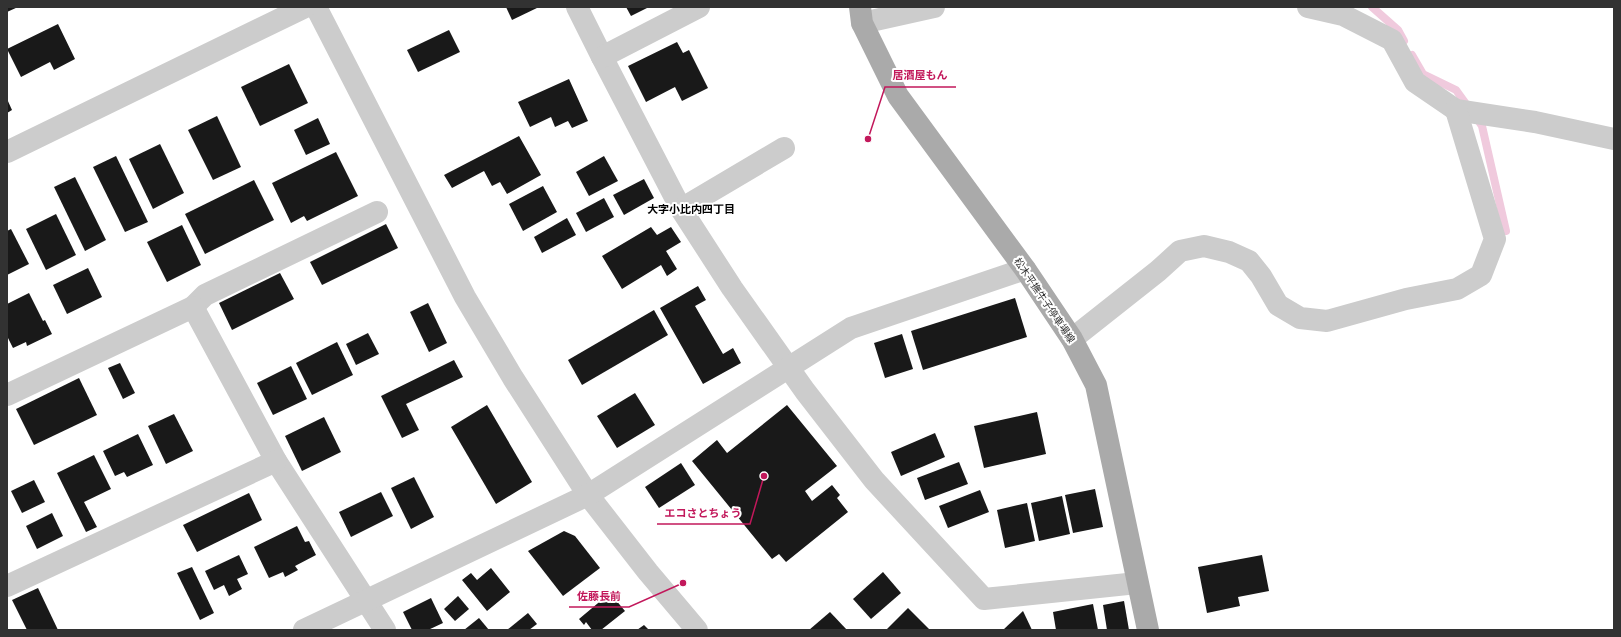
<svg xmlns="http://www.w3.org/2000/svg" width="1621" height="637" font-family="'Titillium Web','Noto Sans JP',sans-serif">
<rect width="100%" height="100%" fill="#fff"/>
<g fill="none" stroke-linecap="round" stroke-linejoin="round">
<g stroke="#f0cadd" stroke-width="8">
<polyline points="1372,7 1398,30 1404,41"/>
<polyline points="1412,55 1423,74 1456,90 1469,108"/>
<polyline points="1476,117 1482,126 1506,231"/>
</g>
</g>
<g fill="#191919">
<polygon points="7,7 18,7 7,12"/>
<polygon points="506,7 539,7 512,20"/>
<polygon points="626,7 649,7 631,16"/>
<polygon points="58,24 75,59 54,70 50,62 21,77 7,49"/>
<polygon points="449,30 460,52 418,72 407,50"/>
<polygon points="677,42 683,53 689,50 708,88 682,101 675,87 646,102 628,66"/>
<polygon points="289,64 308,103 260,126 241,87"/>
<polygon points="569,79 588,121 572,128 568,121 555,127 551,117 530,127 518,102"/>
<polygon points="7,99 12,110 7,113"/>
<polygon points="217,116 241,167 213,180 188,130"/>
<polygon points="318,118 330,144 306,155 294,130"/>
<polygon points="519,136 541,175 507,194 500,182 492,186 484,171 452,188 444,175"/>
<polygon points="160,144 184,193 153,209 129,159"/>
<polygon points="336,152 358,196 307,221 304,216 291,223 272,183"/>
<polygon points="116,156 148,222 125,232 93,167"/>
<polygon points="604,156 618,181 589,196 576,172"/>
<polygon points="75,177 106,240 85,251 54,187"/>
<polygon points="644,179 654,198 624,215 613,195"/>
<polygon points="254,180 274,220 205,254 185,214"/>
<polygon points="543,186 557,212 523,231 509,204"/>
<polygon points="604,198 614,217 586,232 576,213"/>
<polygon points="56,214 76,255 46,270 26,229"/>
<polygon points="567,218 576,235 542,253 534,237"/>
<polygon points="386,224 398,248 322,285 310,262"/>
<polygon points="182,225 201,265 167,282 147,242"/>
<polygon points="651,227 657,235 671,227 681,242 666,251 677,269 667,276 661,265 622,289 602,256"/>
<polygon points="11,229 29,264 7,275 7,231"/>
<polygon points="88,268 102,297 67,314 53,285"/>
<polygon points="280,273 294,299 232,330 219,303"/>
<polygon points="698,286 706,300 695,306 723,354 733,348 741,363 703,384 660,308"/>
<polygon points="29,293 43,321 45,320 52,334 27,346 26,342 13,348 8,338 7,339 7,304"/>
<polygon points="1015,298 1027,337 923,370 911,331"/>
<polygon points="428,303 447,343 429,352 410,312"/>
<polygon points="654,310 668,335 582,385 568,360"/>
<polygon points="368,333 379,354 356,365 346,344"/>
<polygon points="902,334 913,369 885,378 874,343"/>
<polygon points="337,342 353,375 312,395 296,363"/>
<polygon points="454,360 463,377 406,404 419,430 402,438 381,396"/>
<polygon points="120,363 135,393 123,399 108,368"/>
<polygon points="291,366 307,399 273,415 257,383"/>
<polygon points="79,378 97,415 34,445 16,409"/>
<polygon points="635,393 655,425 617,448 597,416"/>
<polygon points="487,405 532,482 496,504 451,427"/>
<polygon points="787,405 837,466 805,491 812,501 832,485 840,495 837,498 848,512 786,562 779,554 772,559 692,461 717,440 727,453"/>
<polygon points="1037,412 1046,454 984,468 974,426"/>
<polygon points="174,414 193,451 166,464 148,426"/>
<polygon points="324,417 341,452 302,471 285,436"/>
<polygon points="935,433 945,457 901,476 891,452"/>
<polygon points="138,434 153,465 127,477 124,472 115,476 103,451"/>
<polygon points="94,455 111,489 84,502 97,527 86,532 57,473"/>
<polygon points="959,462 968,484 925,500 917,478"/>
<polygon points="681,463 695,485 659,508 645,487"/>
<polygon points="414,477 434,517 411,529 391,488"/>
<polygon points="34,480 45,502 22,513 11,491"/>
<polygon points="1095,489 1103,527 1073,533 1065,495"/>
<polygon points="980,490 989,512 948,528 939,506"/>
<polygon points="381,492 393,516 351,537 339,512"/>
<polygon points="249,493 262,520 197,552 183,525"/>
<polygon points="1062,496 1070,534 1039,541 1031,503"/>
<polygon points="1027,503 1035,541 1005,548 997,510"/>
<polygon points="52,513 63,536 37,549 26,526"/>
<polygon points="297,526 305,542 309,541 316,555 295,566 298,570 285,577 283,572 269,578 254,547"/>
<polygon points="564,531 575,536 600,568 563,596 528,551"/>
<polygon points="239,555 248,574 237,579 242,589 229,596 224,585 214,590 205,571"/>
<polygon points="1262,555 1269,591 1238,597 1240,606 1207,613 1198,567"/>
<polygon points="192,567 214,613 200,620 177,573"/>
<polygon points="491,568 510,592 487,611 462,580 471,573 477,580"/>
<polygon points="883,572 901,593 871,619 853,599"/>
<polygon points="38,588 58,630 27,630 12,600"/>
<polygon points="610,593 625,611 601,630 592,630 586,622 584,625 579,619"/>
<polygon points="458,596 469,609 455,621 444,609"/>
<polygon points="431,598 443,623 428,630 412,630 403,612"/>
<polygon points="1124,601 1129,630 1107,630 1103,605"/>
<polygon points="1093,604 1098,630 1056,630 1053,612"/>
<polygon points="908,608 930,630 886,630"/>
<polygon points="1023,611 1032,630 1003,630"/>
<polygon points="830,612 847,630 809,630"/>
<polygon points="528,613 537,624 529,630 507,630"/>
<polygon points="479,618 489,630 464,630"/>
<polygon points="644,625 649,630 637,630"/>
</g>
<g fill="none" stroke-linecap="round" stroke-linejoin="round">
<g stroke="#ccc" stroke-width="22">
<polyline points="316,7 465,297 513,378 588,495 648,572 697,630"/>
<polyline points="577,7 602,57 681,209 732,288 805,391 874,480 984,599 1137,583"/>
<polyline points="1308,7 1343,15 1392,40 1415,82 1456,110 1535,122 1614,139"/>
<polyline points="862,23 934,7"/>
<polyline points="602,57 699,7"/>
<polyline points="7,152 305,7"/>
<polyline points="681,209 784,148"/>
<polyline points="193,307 205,295 377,212"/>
<polyline points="1072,339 1158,271 1180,251 1204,246 1229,252 1249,261 1261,276 1278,305 1300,318 1327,321 1406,299 1457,289 1481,275 1495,239 1456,110"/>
<polyline points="7,395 193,307 276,461 385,630"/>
<polyline points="7,586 276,461"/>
<polyline points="304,630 588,495 851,328 1025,269"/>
</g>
<polyline stroke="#aaa" stroke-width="22" points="860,7 862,23 898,96 1025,269 1072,339 1096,385 1148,630"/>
</g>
<g text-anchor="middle" stroke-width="4" stroke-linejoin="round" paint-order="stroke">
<g font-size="10" fill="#323232" stroke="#fff">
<text transform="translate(1045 300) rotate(56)" y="4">松木平撫牛子停車場線</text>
</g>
<g font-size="11" font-weight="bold" fill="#000" stroke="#fff">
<text x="691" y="213">大字小比内四丁目</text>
</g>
</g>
<path fill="none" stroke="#c2185b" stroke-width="1.5" d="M868 139L885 87H956M764 476L750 524H657M683 583L629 607H569"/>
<g fill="#c2185b" stroke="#fff" stroke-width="1.5">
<circle cx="868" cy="139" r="4"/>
<circle cx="764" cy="476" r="4"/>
<circle cx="683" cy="583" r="4"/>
</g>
<g font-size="11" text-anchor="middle" font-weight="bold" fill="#c2185b" stroke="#fff" stroke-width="4" stroke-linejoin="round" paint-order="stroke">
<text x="920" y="79">居酒屋もん</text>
<text x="703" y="517">エコさとちょう</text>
<text x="599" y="600">佐藤長前</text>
</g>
<rect width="1621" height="637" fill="none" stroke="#323232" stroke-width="16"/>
</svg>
